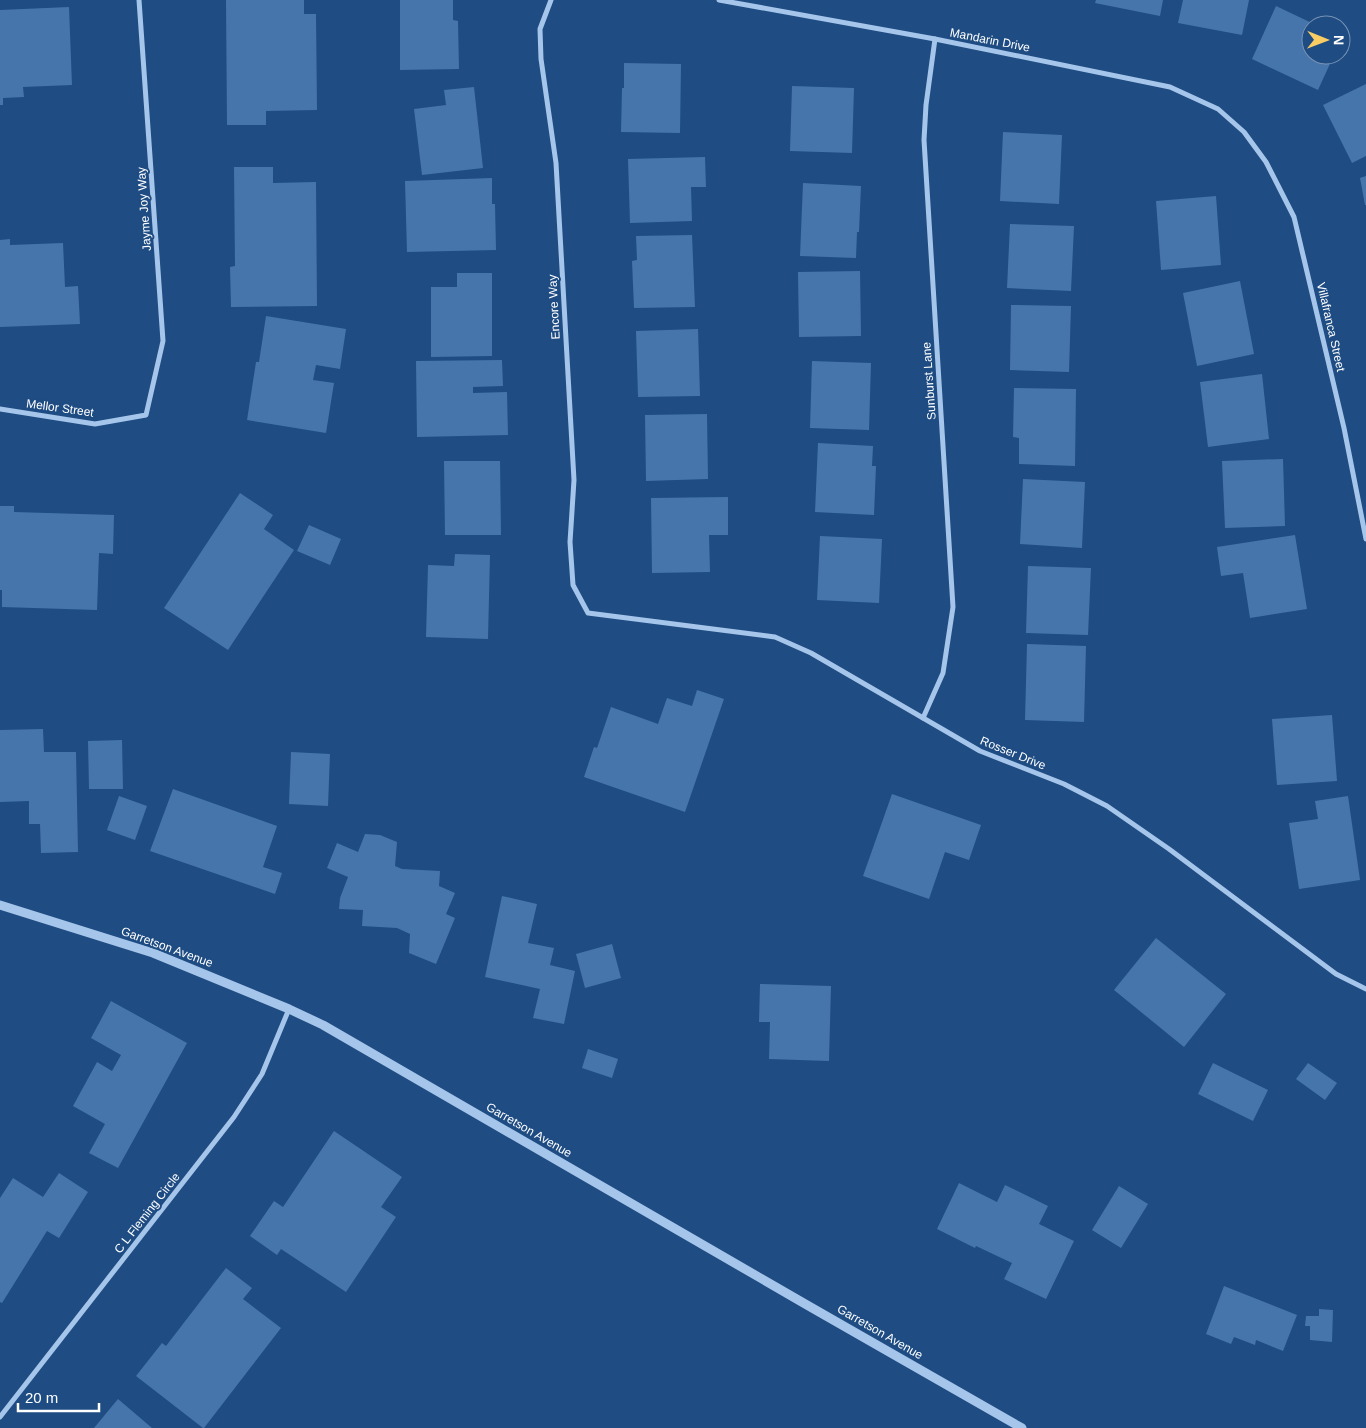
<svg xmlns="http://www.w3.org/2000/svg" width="1366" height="1428" font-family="Helvetica,sans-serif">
<rect width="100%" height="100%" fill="#1e4c83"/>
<g fill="#4675ac">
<polygon points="226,0 304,0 304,14 316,14 317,110 266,111 266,125 227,125"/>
<polygon points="400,0 453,0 453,20 458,21 459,69 400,70"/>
<polygon points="1096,0 1163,0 1160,16 1095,3"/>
<polygon points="1183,0 1249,0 1242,35 1178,23"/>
<polygon points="1276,6 1316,25 1311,25 1311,55 1334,55 1318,90 1252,59"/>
<polygon points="69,7 72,85 23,87 24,97 3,98 3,105 0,105 0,10"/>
<polygon points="624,63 681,64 680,133 621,132 622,88 624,88"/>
<polygon points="1366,84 1366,156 1352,163 1323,105"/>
<polygon points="792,86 854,88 852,153 790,151"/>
<polygon points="474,87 483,168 422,175 414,109 446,105 444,90"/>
<polygon points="1003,132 1062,135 1059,204 1000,201"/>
<polygon points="705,157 706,187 691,187 692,221 630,223 628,159"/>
<polygon points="234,167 273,167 273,183 316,182 317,306 231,307 230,267 235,266"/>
<polygon points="1366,176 1366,205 1365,205 1360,178"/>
<polygon points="492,178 492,204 495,204 496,250 407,252 405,181"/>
<polygon points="803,183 861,186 859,232 857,232 856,258 800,256"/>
<polygon points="1216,196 1221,265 1161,270 1156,201"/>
<polygon points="1010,224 1074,226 1071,291 1007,288"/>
<polygon points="692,235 695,307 634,308 632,261 637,260 636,236"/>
<polygon points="10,239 10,245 63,243 65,287 78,286 80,324 0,327 0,240"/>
<polygon points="860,271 861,336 799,337 798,272"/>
<polygon points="457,273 492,273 492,356 431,357 431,287 457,287"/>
<polygon points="1240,281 1254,354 1197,366 1183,293"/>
<polygon points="1011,305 1071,306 1069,372 1010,370"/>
<polygon points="266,316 346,329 340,369 316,365 313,380 334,383 326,433 247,420 256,362 259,362"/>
<polygon points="698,329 700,396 638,397 636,331"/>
<polygon points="502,360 503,386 473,387 473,393 507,392 508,435 417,437 416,361"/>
<polygon points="812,361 871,363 869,430 810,428"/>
<polygon points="1262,374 1269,439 1208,447 1200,382"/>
<polygon points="1014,388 1076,389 1075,466 1019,464 1019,438 1013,437"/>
<polygon points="707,414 708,479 646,481 645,415"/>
<polygon points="818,443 873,446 872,466 876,466 874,515 815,512"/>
<polygon points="1283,459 1285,526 1225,528 1222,461"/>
<polygon points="444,461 500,461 501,535 445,535"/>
<polygon points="1023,479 1085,482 1082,548 1020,544"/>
<polygon points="240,493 273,515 264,529 294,550 228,650 164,608"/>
<polygon points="728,497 728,535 709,535 710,572 652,573 651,498"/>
<polygon points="0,506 14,506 14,512 114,515 113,554 99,553 97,610 2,607 2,590 0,590"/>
<polygon points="309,525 341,539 330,565 297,551"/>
<polygon points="1295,535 1307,609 1250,618 1243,573 1221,576 1217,547"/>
<polygon points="820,536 882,539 879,603 817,600"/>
<polygon points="455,554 490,555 488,639 426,637 428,565 454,566"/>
<polygon points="1028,566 1091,568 1088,635 1026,633"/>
<polygon points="1027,644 1086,646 1084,722 1025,720"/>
<polygon points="697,690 724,699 685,812 584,777 594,747 597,748 611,707 658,724 667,698 692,706"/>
<polygon points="1332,715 1337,781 1277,785 1272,719"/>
<polygon points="43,729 44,752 76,752 78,852 41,853 40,824 29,824 29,801 0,802 0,730"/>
<polygon points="122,740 123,789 89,789 88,741"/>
<polygon points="291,752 330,754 328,806 289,804"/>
<polygon points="173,789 277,826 263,867 282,873 275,894 150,851"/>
<polygon points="892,794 981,825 969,860 945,852 929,899 863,876"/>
<polygon points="119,796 147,806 135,840 107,830"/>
<polygon points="1348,796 1360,880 1299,889 1289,823 1318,819 1315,801"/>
<polygon points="365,834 380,835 397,842 395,866 402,869 440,871 439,886 455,893 446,914 455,918 436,964 409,953 410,934 397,928 362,926 363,910 339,909 340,898 348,877 327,868 337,843 358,852"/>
<polygon points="502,896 537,904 528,943 554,948 550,965 575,971 564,1024 533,1018 540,989 485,977"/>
<polygon points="1156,938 1226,994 1184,1047 1114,990"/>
<polygon points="612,944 621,978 585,988 576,954"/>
<polygon points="760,984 831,986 829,1061 769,1059 770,1022 759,1022"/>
<polygon points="111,1001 187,1043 118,1168 89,1153 105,1124 73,1106 97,1062 112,1071 121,1055 91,1038"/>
<polygon points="588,1049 618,1059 612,1078 582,1068"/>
<polygon points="1213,1063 1268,1090 1253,1121 1198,1094"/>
<polygon points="1308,1063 1337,1083 1325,1100 1296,1079"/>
<polygon points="334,1131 402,1177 381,1207 396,1217 346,1292 281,1249 277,1255 250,1236 274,1201 283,1207"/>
<polygon points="59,1173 88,1192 59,1238 47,1231 2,1303 0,1302 0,1198 13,1178 43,1197"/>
<polygon points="959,1183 997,1202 1005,1185 1048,1206 1039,1224 1074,1241 1046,1299 1004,1279 1012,1263 976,1246 975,1248 937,1229"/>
<polygon points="1119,1186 1148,1204 1121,1248 1092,1230"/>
<polygon points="226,1268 252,1288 243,1299 281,1328 204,1428 203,1428 136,1376 162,1343 166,1346"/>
<polygon points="1224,1286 1297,1315 1283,1351 1256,1340 1255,1345 1234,1337 1231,1344 1206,1334"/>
<polygon points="1319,1309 1333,1310 1332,1342 1310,1340 1310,1326 1305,1326 1306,1316 1319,1316"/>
<polygon points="118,1399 152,1428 94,1428"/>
</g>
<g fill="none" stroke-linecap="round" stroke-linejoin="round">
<g stroke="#a5c5ea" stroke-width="5">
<polyline points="551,0 540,29 541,59 556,163 574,480 570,542 573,585 588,613 775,637 811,653 980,751 1064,784 1107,806 1169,849 1336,974 1366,989"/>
<polyline points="719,0 935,39 1170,87 1218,109 1244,132 1266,162 1294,217 1344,428 1366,539"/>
<polyline points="0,409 95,424 146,415 163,341 139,0"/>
<polyline points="923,718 943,673 953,607 924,140 926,105 935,39"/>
<polyline points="0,1417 234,1117 262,1074 289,1009"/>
</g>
<polyline stroke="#a5c5ea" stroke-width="9" points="0,905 153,953 289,1009 323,1025 807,1305 1022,1428"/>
</g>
<g text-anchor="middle" stroke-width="4" stroke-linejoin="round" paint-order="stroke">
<g font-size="12" fill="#fff" stroke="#1e4c83">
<text transform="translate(990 40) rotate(11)" y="4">Mandarin Drive</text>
<text transform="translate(144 209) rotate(-94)" y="4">Jayme Joy Way</text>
<text transform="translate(554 307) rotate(-93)" y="4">Encore Way</text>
<text transform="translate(1331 327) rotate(77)" y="4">Villafranca Street</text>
<text transform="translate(929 381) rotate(-94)" y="4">Sunburst Lane</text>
<text transform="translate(60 408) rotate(8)" y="4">Mellor Street</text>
<text transform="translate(1013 753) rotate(22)" y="4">Rosser Drive</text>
<text transform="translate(167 947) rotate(20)" y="4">Garretson Avenue</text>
<text transform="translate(529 1130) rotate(30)" y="4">Garretson Avenue</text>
<text transform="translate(147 1213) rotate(-52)" y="4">C L Fleming Circle</text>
<text transform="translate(880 1332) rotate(30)" y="4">Garretson Avenue</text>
</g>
</g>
<g transform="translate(1326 40) rotate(91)"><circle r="24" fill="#1e4c83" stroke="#7894b5"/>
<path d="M0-4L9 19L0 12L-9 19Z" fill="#f9cc64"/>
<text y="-8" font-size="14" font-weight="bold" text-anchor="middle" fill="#ffffff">N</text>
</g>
<path d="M18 1403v8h81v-8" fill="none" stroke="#ffffff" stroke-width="2.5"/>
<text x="25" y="1403" font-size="15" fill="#ffffff" stroke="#1e4c83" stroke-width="4" paint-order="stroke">20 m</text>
</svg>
